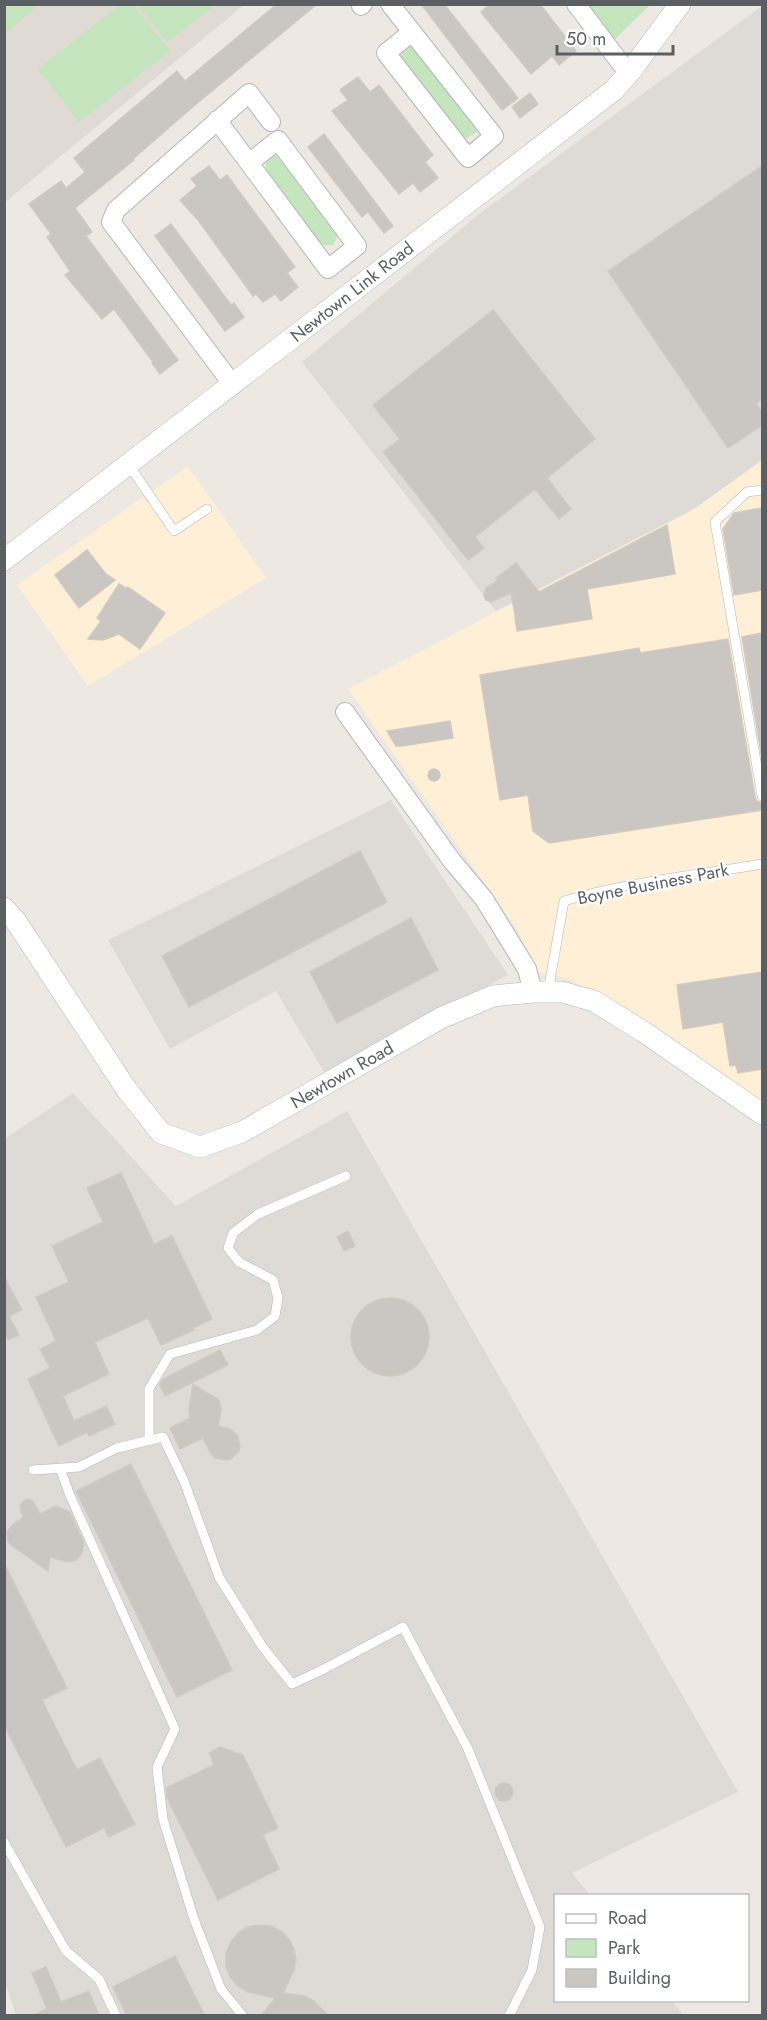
<svg xmlns="http://www.w3.org/2000/svg" width="767" height="2020" font-family="Jost,sans-serif">
<rect width="100%" height="100%" fill="#ede9e2"/>
<g fill="#feefd6">
<polygon points="762,460 762,1106 638,1020 571,980 536,971 518,931 348,689 694,509"/>
<polygon points="188,466 266,578 88,686 17,585"/>
</g>
<g fill="#dedbd6">
<polygon points="762,6 762,460 694,509 496,611 302,362 479,214"/>
<polygon points="391,800 508,975 324,1072 276,991 170,1049 108,940"/>
<polygon points="73,1093 176,1206 347,1111 738,1792 572,1873 590,1895 556,1896 556,2000 672,2001 684,2015 16,2015 4,1979 4,1139"/>
</g>
<polygon fill="#dfdad3" points="5,5 244,5 5,202"/>
<g fill="#c4e5be">
<polygon points="5,4 38,4 38,5 5,34"/>
<polygon points="120,5 133,5 170,51 79,122 38,69"/>
<polygon points="138,5 215,5 167,42"/>
<polygon points="589,5 650,5 614,40"/>
<polygon points="406,44 414,45 476,124 478,131 465,139 457,134 399,59 399,51"/>
<path d="M273 154 278 155 336 228 337 237 333 245H324L316 238 266 169C265 161 266 158 273 154Z"/>
</g>
<g fill="#cac6c1" stroke="#d2cac0" stroke-width="1.5">
<polygon points="277,4 317,4 195,105 133,159 134,160 75,208 92,232 86,236 178,360 160,374 152,363 153,362 114,309 102,319 65,275 70,271 47,237 51,234 29,204 61,181 66,188 85,172 74,158 177,71 185,81"/>
<polygon points="421,4 444,4 518,98 502,110"/>
<polygon points="490,4 540,4 576,51 559,65 552,56 531,74 481,12"/>
<polygon points="358,77 370,92 379,85 433,155 425,162 438,178 420,192 413,183 399,194 332,111 348,100 340,90"/>
<polygon points="530,93 538,104 520,118 512,107"/>
<polygon points="324,134 393,226 384,233 368,212 362,217 308,147"/>
<polygon points="209,166 220,180 227,175 295,267 287,273 298,287 281,301 275,294 263,302 256,294 253,296 198,220 180,200 197,186 191,179"/>
<polygon points="762,166 762,399 756,403 762,413 762,425 728,448 608,271"/>
<polygon points="171,224 231,305 234,303 244,317 225,331 155,236"/>
<polygon points="493,310 595,439 547,478 571,509 559,519 535,489 475,537 484,548 468,560 383,452 400,439 373,405"/>
<polygon points="762,508 762,590 734,595 723,529 734,513"/>
<polygon points="667,525 675,574 587,589 592,619 517,631 515,617 518,617 515,615 511,593 491,602 486,600 484,596 486,588 498,580 496,578 516,563 539,592"/>
<polygon points="87,550 105,573 115,580 79,608 55,575"/>
<polygon points="119,584 126,588 128,587 165,613 140,649 119,634 103,640 88,639 101,621 97,618"/>
<polygon points="762,633 762,759 742,637"/>
<polygon points="728,639 755,797 757,801 762,803 762,810 549,843 533,831 528,795 500,800 480,675 639,648 640,653"/>
<polygon points="450,721 453,738 402,746 396,746 387,731"/>
<circle cx="434" cy="775" r="6"/>
<polygon points="360,851 387,902 189,1007 162,956"/>
<polygon points="411,918 438,970 337,1023 310,972"/>
<polygon points="762,972 762,1069 738,1073 736,1065 730,1066 723,1022 683,1029 677,985"/>
<polygon points="121,1173 154,1244 172,1236 212,1319 193,1328 194,1330 161,1345 148,1318 95,1342 109,1374 63,1396 74,1421 106,1406 115,1424 89,1436 87,1432 59,1446 28,1379 50,1368 40,1349 56,1341 36,1297 69,1282 52,1246 103,1222 87,1188"/>
<polygon points="348,1231 355,1246 344,1251 337,1237"/>
<polygon points="4,1276 22,1310 9,1316 19,1335 8,1340 4,1332"/>
<circle cx="390" cy="1337" r="39"/>
<polygon points="220,1350 228,1365 165,1396 160,1385 163,1379"/>
<polygon points="193,1384 219,1400 221,1410 218,1426 230,1429 237,1435 240,1445 239,1451 231,1459 226,1460 215,1458 211,1454 203,1438 180,1449 170,1428 190,1418 189,1409"/>
<polygon points="131,1464 232,1670 177,1697 76,1491"/>
<polygon points="28,1499 33,1501 40,1514 56,1506 70,1512 84,1543 82,1553 76,1560 68,1562 50,1557 48,1571 11,1545 8,1542 7,1532 12,1525 23,1518 20,1506 23,1501"/>
<polygon points="4,1563 67,1688 42,1700 77,1770 100,1758 135,1824 109,1837 104,1828 66,1847 4,1725"/>
<polygon points="220,1747 243,1755 278,1828 263,1835 279,1869 218,1900 167,1798 166,1788 214,1765 209,1753"/>
<circle cx="504" cy="1792" r="9"/>
<polygon points="259,1925 271,1926 281,1931 289,1939 294,1949 296,1959 294,1970 283,1993 304,1996 314,2001 329,2016 261,2016 275,1998 248,1992 238,1986 230,1977 226,1966 226,1954 230,1943 238,1933 247,1927"/>
<polygon points="175,1956 205,2016 127,2016 113,1987"/>
<polygon points="46,1967 61,2002 89,1991 99,2016 31,2016 47,2009 32,1973"/>
</g>
<g fill="none" stroke-linecap="round" stroke-linejoin="round">
<g stroke="#b2b6b9" stroke-width="10">
<g id="service">
<polyline points="129,465 174,531 207,509"/>
<polyline points="762,490 747,492 715,522 762,796"/>
<path d="M548 992 564 901C628 882 696 875 762 864"/>
<polyline points="149,1440 149,1389 170,1354 257,1330 275,1316 278,1298 273,1280 239,1262 228,1248 233,1233 258,1214 346,1176"/>
<polyline points="60,1468 69,1493 175,1729 157,1767 163,1819 194,1919 221,1989 243,2016"/>
<polyline points="33,1470 79,1467 117,1448 163,1437 184,1481 219,1577 262,1646 292,1684 322,1670 403,1627 468,1749 540,1927 532,1970 509,2016"/>
<polyline points="4,1842 66,1951 99,1979 116,2016"/>
</g>
</g>
<g stroke="#b2b6b9" stroke-width="20">
<g id="minor">
<polyline points="390,4 494,136 468,158 386,53 412,32"/>
<polyline points="576,4 622,65 630,72"/>
<polyline points="361,6 363,4"/>
<polyline points="217,120 328,269 357,246 278,140 249,163"/>
<polyline points="233,385 111,222 116,210 249,93 271,122"/>
<polyline points="345,712 452,861 484,899 527,969 533,992"/>
</g>
</g>
<g stroke="#b2b6b9" stroke-width="22">
<g id="tertiary">
<polyline points="4,560 614,90 630,72 680,4"/>
<polyline points="4,908 15,920 127,1090 161,1133 200,1147 242,1132 441,1018 493,996 533,992 562,992 594,1001 644,1032 762,1114"/>
</g>
</g>
<use href="#service" stroke="#fff" stroke-width="9"/>
<use href="#minor" stroke="#fff" stroke-width="18"/>
<use href="#tertiary" stroke="#fff" stroke-width="21"/>
</g>
<g text-anchor="middle" stroke-width="4.5" stroke-linejoin="round" paint-order="stroke">
<g font-size="18" fill="#5a5f63" stroke="#fff">
<text transform="translate(352 292) rotate(-38)" y="6">Newtown Link Road</text>
<text transform="translate(653 884) rotate(-11)" y="6">Boyne Business Park</text>
<text transform="translate(342 1075) rotate(-30)" y="6">Newtown Road</text>
</g>
</g>
<rect width="767" height="2020" fill="none" stroke="#5a5f63" stroke-width="12"/>
<rect x="554" y="1894" width="195" height="108" fill="#ffffff" stroke="#bdbfc1" stroke-width="1.5"/>
<rect x="566" y="1914" width="30" height="9" fill="#ffffff" stroke="#bdbfc1" stroke-width="1.5"/>
<text x="608" y="1924" font-size="18" fill="#5a5f63">Road</text>
<rect x="566" y="1939" width="30" height="18" fill="#c4e5be" stroke="#bdbfc1" stroke-width="1.5"/>
<text x="608" y="1954" font-size="18" fill="#5a5f63">Park</text>
<rect x="566" y="1969" width="30" height="18" fill="#cac6c1" stroke="#bdbfc1" stroke-width="1.5"/>
<text x="608" y="1984" font-size="18" fill="#5a5f63">Building</text>
<path d="M557 45v9h116v-9" fill="none" stroke="#5a5f63" stroke-width="3"/>
<text x="566" y="45" font-size="18" fill="#5a5f63" stroke="#ffffff" stroke-width="4.5" paint-order="stroke">50 m</text>
</svg>
